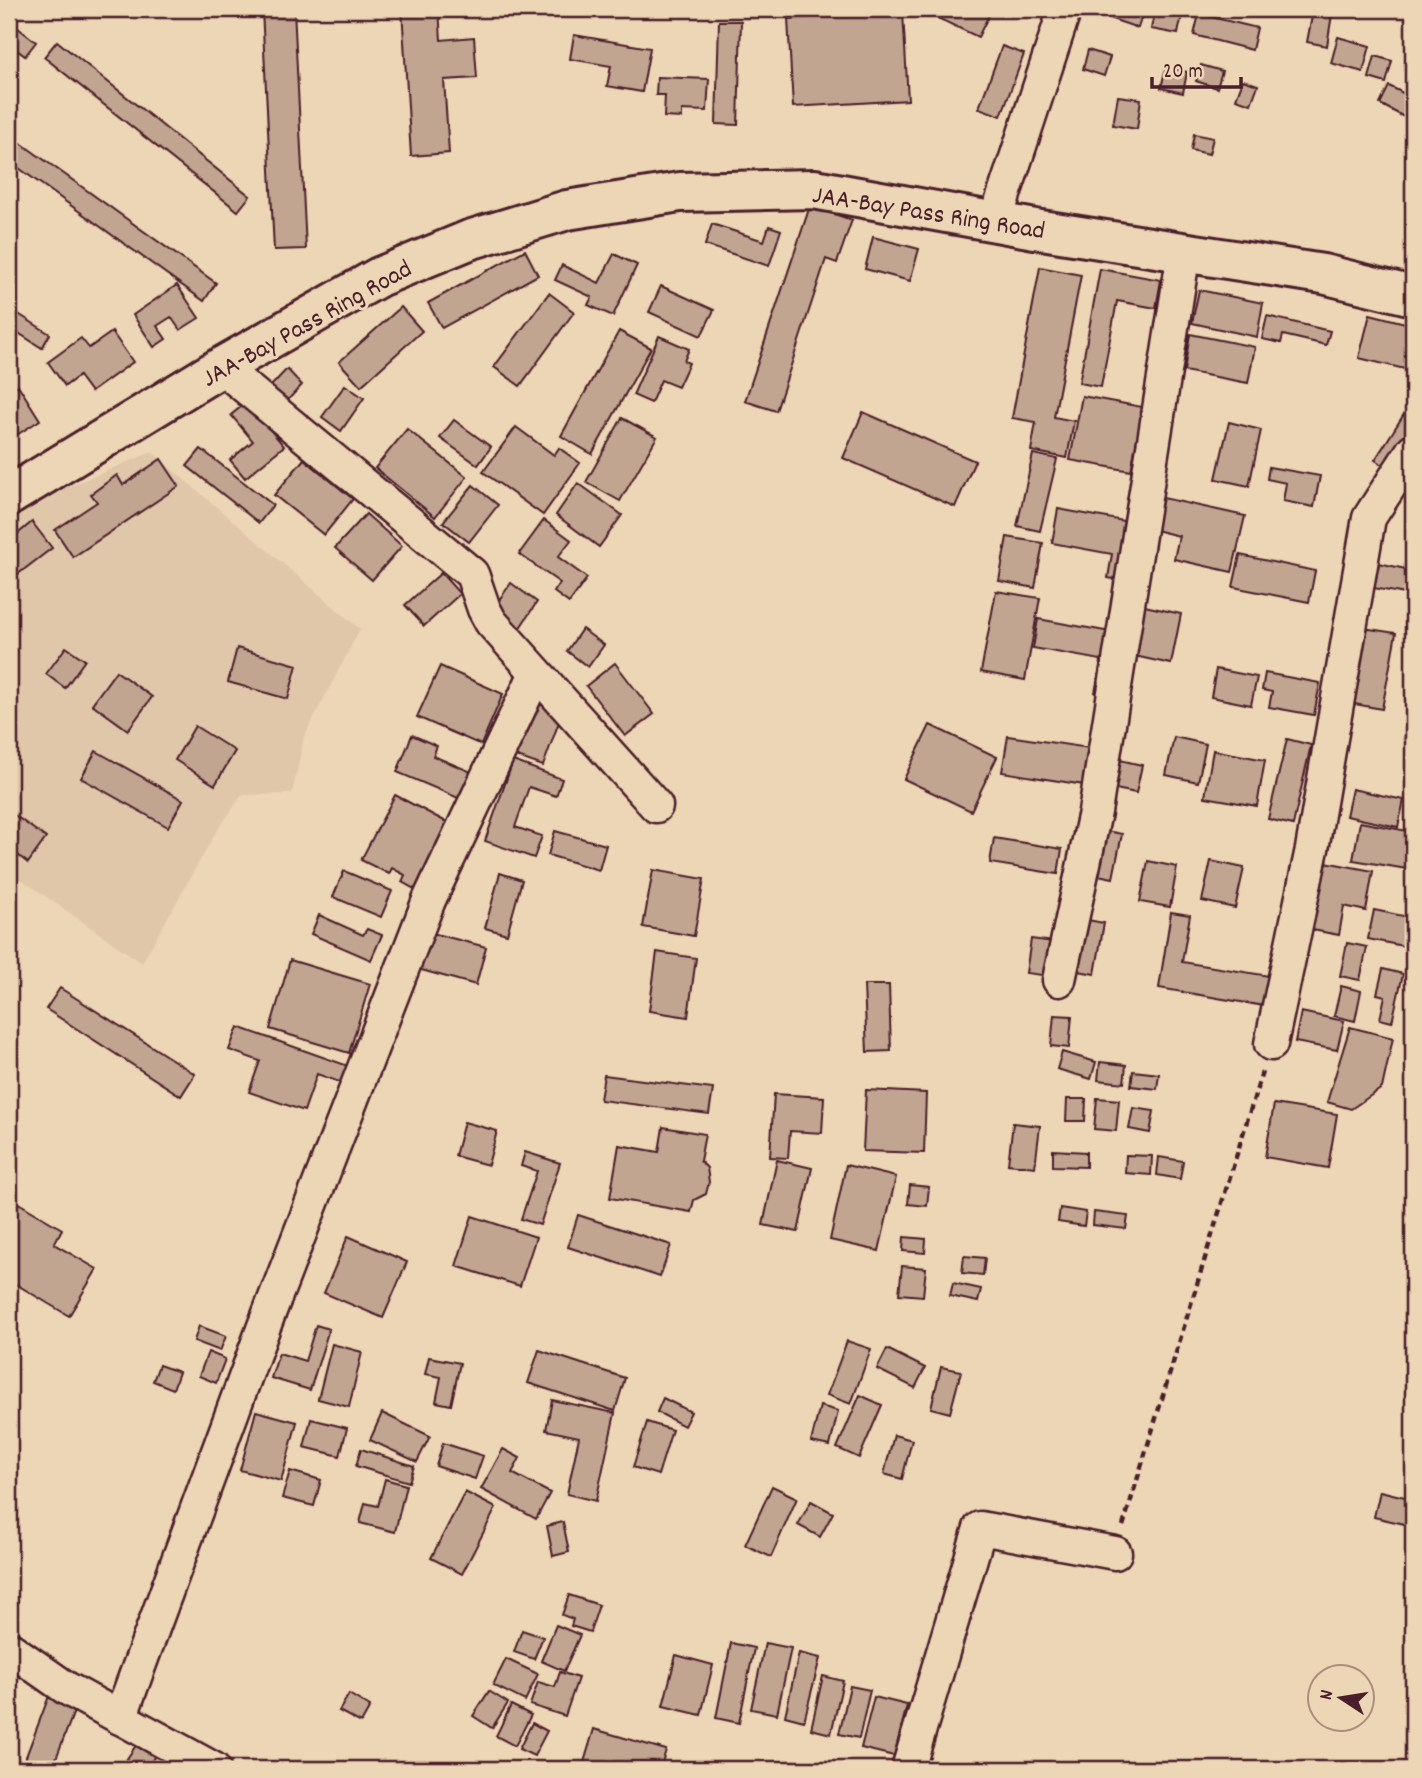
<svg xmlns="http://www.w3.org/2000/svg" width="1422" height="1778" font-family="Dekko,sans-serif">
<rect width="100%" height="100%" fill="#edd6b5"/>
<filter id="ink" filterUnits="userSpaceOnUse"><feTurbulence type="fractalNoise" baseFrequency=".0143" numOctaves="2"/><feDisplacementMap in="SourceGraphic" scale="14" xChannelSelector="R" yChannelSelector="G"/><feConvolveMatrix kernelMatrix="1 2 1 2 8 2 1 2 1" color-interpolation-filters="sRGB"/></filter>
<g filter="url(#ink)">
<polygon fill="#e0c7aa" points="152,452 360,629 304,737 292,794 242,795 215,834 142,963 9,871 9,511"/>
<g fill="#c1a591" stroke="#4a1f2b" stroke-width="2">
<polygon points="262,9 294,9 306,249 274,250"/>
<polygon points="402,9 439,9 441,40 474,37 477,78 444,80 449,153 411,156"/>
<polygon points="934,9 987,9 991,11 978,37 931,15"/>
<polygon points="1115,9 1144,9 1138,28 1112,19"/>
<polygon points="1155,9 1183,10 1178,34 1151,29"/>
<polygon points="1313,11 1332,14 1327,46 1307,42"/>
<polygon points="903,12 908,100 793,107 788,19"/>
<polygon points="1199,14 1257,28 1252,50 1194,35"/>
<polygon points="9,21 36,42 25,56 9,44"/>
<polygon points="719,21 741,21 738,125 716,124"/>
<polygon points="574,35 650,48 642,92 607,86 611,66 570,59"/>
<polygon points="1338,37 1370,46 1363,72 1331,63"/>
<polygon points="57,41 250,196 238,211 44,57"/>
<polygon points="1002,46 1024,54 1001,116 979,108"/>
<polygon points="1088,50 1110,57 1104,76 1083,69"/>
<polygon points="1375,56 1392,61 1386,83 1369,78"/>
<polygon points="1201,65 1222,71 1217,88 1196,81"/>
<polygon points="1166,67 1187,72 1183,93 1161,88"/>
<polygon points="657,77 709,79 707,111 682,110 682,118 664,117 665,95 656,95"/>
<polygon points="1243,80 1258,85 1251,104 1236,99"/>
<polygon points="1389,86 1413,98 1404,117 1380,104"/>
<polygon points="1118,96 1141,99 1137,129 1113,125"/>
<polygon points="1194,134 1213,138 1209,154 1191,150"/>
<polygon points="11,136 216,283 204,301 9,161 9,138"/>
<polygon points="810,206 852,220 837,263 826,259 776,411 745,401"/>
<polygon points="712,224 764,241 769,226 781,230 769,266 705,245"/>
<polygon points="873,237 919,249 910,281 865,269"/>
<polygon points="525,250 538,275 442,328 428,303"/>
<polygon points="614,254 637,265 613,316 588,305 592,297 555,280 562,265 599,283"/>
<polygon points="1040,267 1081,275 1054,417 1074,421 1067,458 1031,451 1036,422 1012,418"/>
<polygon points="1100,269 1161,280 1156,308 1117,301 1101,387 1079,383"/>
<polygon points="177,285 199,318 180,330 171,317 157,326 166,339 154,347 133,315"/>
<polygon points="661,286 714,310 701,336 649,312"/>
<polygon points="1199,290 1263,303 1257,337 1192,323"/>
<polygon points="549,293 574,312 520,386 494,367"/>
<polygon points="401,307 422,331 361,386 339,362"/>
<polygon points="9,308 50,334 42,348 9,327"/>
<polygon points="1370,314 1413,325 1413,371 1359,358"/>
<polygon points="1267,316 1330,331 1326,345 1283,335 1281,343 1262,339"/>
<polygon points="619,331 651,348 592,454 561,436"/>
<polygon points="112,332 133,362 91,392 79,376 65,386 48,362 81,338 89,348"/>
<polygon points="1190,334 1255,347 1248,383 1184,371"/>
<polygon points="659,336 689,349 684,361 689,363 678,387 661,380 651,403 633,395"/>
<polygon points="287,369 302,385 284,404 269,388"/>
<polygon points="18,385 40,420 9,440 9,391"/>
<polygon points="345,385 364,398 341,431 322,417"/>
<polygon points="1082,396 1153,409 1146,442 1137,440 1131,471 1070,460"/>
<polygon points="1413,400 1413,441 1394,472 1375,460"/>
<polygon points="247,402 284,446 245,478 230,460 253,441 231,415"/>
<polygon points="863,412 975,461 955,507 843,458"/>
<polygon points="622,418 657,437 620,501 586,482"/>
<polygon points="454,420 491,447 478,465 440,438"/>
<polygon points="1229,422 1261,430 1249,486 1216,479"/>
<polygon points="516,427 554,455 559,448 580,463 543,515 483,472"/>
<polygon points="407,429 467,477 435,517 375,468"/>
<polygon points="201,449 273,505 259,523 187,466"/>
<polygon points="1033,454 1057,459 1040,531 1017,526"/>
<polygon points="161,459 179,486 73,557 55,530 97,502 91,494 117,475 123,485"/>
<polygon points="304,459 353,499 324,535 274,495"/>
<polygon points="1269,467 1320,476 1314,507 1283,501 1286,483 1267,479"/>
<polygon points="578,483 622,515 599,547 556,515"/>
<polygon points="473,485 498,505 469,542 443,522"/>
<polygon points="1163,498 1245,516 1232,572 1174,559 1179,536 1155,530"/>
<polygon points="1058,509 1140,524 1130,582 1108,578 1112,554 1052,543"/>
<polygon points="366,514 402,546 372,580 335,548"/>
<polygon points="544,520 571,540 558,557 587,578 569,603 554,592 560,583 519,554"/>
<polygon points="32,522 52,548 9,581 9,541"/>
<polygon points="1007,537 1043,543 1035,588 999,581"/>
<polygon points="1240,555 1315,571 1309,602 1233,587"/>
<polygon points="1379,563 1410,570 1405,594 1374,588"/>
<polygon points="441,573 460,594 424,626 405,605"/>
<polygon points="511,583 537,602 519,629 492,610"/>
<polygon points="996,591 1040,598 1025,680 981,672"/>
<polygon points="1140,605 1181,614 1171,664 1130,655"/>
<polygon points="1038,619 1122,634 1112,695 1095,693 1101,660 1033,648"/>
<polygon points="1363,628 1396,633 1382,709 1349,703"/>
<polygon points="582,629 604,645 588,667 567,651"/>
<polygon points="66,647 85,660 65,688 46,674"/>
<polygon points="237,648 297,665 288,699 228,682"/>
<polygon points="615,663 654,714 625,736 586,686"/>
<polygon points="440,666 503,694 481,745 417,717"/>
<polygon points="1216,669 1257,677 1251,705 1211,697"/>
<polygon points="116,671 152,697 128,730 92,704"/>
<polygon points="1265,673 1320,683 1314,715 1269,707 1272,692 1262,690"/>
<polygon points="531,693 565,705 543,766 509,754"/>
<polygon points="1411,709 1413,710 1413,741 1404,739"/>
<polygon points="930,725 997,757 971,811 904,779"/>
<polygon points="195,726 235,751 215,785 175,760"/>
<polygon points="412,735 437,746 433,756 474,773 463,800 397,772"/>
<polygon points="1008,736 1096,749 1091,786 1002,772"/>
<polygon points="1174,737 1206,744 1198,782 1166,775"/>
<polygon points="1287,739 1311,745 1293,825 1268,819"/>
<polygon points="1213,750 1265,760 1257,806 1205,797"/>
<polygon points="96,751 183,800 168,827 81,778"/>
<polygon points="1111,758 1142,765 1136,793 1105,787"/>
<polygon points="513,761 562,779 556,796 529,787 515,827 542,836 534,858 485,841"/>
<polygon points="1352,789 1404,800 1398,827 1346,816"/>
<polygon points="395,795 454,826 420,892 402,882 405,875 392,868 389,874 361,860"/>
<polygon points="9,811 46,838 28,863 9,848"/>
<polygon points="1360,822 1413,832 1413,870 1353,860"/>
<polygon points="1096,829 1122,834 1113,878 1088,873"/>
<polygon points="555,831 606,845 599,870 548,855"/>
<polygon points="994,838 1062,849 1058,874 990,863"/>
<polygon points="1148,861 1177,867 1170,907 1140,902"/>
<polygon points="1211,861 1244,868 1235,908 1202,901"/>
<polygon points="1320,861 1373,871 1366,911 1344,906 1339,935 1307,929"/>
<polygon points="653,870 704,879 694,936 643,927"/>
<polygon points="344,871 392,891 381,917 333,897"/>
<polygon points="500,873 522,880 507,934 485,928"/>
<polygon points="1374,910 1413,918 1413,948 1368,939"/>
<polygon points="1171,912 1190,915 1182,962 1281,978 1276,1008 1159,988"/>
<polygon points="319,915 363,935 367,929 382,935 371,960 311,934"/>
<polygon points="1082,919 1104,923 1095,974 1073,970"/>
<polygon points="424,931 486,947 476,985 414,968"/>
<polygon points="1031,939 1062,943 1057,977 1026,973"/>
<polygon points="1347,943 1367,947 1360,980 1340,976"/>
<polygon points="657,952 696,958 688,1017 649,1011"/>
<polygon points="290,960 370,984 349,1053 270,1029"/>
<polygon points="1383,969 1403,974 1392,1022 1380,1019 1385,996 1377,994"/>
<polygon points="864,985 889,985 891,1051 867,1052"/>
<polygon points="1341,986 1361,991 1355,1021 1334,1016"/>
<polygon points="60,988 195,1074 181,1096 46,1009"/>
<polygon points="1301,1012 1344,1021 1337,1050 1295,1042"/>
<polygon points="1054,1015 1072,1016 1069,1048 1051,1046"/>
<polygon points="238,1027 354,1068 348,1085 317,1074 304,1111 249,1092 260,1061 229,1050"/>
<polygon points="1350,1027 1393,1038 1382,1088 1351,1109 1327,1102"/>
<polygon points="1062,1052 1096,1062 1091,1079 1057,1069"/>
<polygon points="1100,1062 1126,1065 1124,1083 1098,1080"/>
<polygon points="1133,1071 1159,1074 1157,1089 1131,1086"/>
<polygon points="604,1075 713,1089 709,1114 600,1100"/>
<polygon points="866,1090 926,1093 924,1153 863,1151"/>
<polygon points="774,1094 824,1097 822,1133 790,1131 788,1158 770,1157"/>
<polygon points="1097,1098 1119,1100 1116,1131 1094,1129"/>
<polygon points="1067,1099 1086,1099 1085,1121 1066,1121"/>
<polygon points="1274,1104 1337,1114 1328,1168 1265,1157"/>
<polygon points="1133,1108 1154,1111 1150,1133 1129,1129"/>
<polygon points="464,1122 497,1131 488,1165 455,1156"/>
<polygon points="1013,1123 1040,1126 1035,1167 1008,1164"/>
<polygon points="663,1127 705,1134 700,1161 707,1168 709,1182 706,1194 694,1200 691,1212 610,1198 619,1145 659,1152"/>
<polygon points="1053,1150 1086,1152 1086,1167 1053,1166"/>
<polygon points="525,1152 560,1163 540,1225 521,1219 537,1171 521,1166"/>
<polygon points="1126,1155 1152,1156 1151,1175 1125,1173"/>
<polygon points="1159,1157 1183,1161 1180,1179 1157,1175"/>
<polygon points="777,1160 812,1168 798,1232 763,1225"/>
<polygon points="846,1165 896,1177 879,1251 830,1240"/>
<polygon points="910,1185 929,1187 927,1206 908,1204"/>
<polygon points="10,1198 62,1229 54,1244 97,1269 69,1316 9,1280"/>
<polygon points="1060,1208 1086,1212 1084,1226 1058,1222"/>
<polygon points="1094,1212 1128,1216 1126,1229 1093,1225"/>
<polygon points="578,1215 671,1245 660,1277 568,1247"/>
<polygon points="472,1216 536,1237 520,1286 456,1266"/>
<polygon points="348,1236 407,1262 383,1318 324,1293"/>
<polygon points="904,1237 926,1239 925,1253 903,1251"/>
<polygon points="964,1256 985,1258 983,1275 962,1273"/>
<polygon points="902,1266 926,1268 923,1296 899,1294"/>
<polygon points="953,1283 981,1289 978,1302 950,1296"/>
<polygon points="316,1325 329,1329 310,1390 271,1378 279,1353 305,1361"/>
<polygon points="199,1326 226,1336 220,1351 194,1341"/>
<polygon points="847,1341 871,1349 851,1404 827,1395"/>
<polygon points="332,1344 362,1352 349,1407 318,1399"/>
<polygon points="887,1349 925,1368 915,1388 877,1369"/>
<polygon points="539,1350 625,1378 615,1411 528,1383"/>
<polygon points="208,1352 225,1359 216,1383 199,1376"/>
<polygon points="429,1357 460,1363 451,1405 436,1402 441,1377 425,1374"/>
<polygon points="159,1365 179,1372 173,1389 153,1381"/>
<polygon points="941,1367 961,1371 950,1413 931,1408"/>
<polygon points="860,1395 882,1405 859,1458 837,1448"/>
<polygon points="663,1398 691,1412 684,1426 657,1412"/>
<polygon points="552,1400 615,1413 596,1501 567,1494 579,1437 546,1430"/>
<polygon points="820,1406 838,1411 830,1446 811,1442"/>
<polygon points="256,1411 297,1422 281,1481 240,1470"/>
<polygon points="382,1413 430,1436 417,1462 370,1440"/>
<polygon points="311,1419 347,1428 340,1456 304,1447"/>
<polygon points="647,1422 672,1430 658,1475 633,1467"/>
<polygon points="894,1435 912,1440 902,1479 884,1474"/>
<polygon points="443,1443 483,1456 475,1479 436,1466"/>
<polygon points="361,1449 414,1466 409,1482 356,1466"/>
<polygon points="503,1449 520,1458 512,1473 550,1493 536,1519 481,1489"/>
<polygon points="290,1471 321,1480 314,1506 282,1498"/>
<polygon points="385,1479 406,1485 395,1532 360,1523 365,1503 378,1506"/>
<polygon points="772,1486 797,1498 771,1557 745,1545"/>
<polygon points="1380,1491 1413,1499 1413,1526 1374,1517"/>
<polygon points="465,1492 496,1508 462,1574 431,1558"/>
<polygon points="811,1501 833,1513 820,1537 798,1525"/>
<polygon points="563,1522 569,1552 553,1556 547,1526"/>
<polygon points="569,1595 599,1605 590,1632 571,1626 573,1619 562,1615"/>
<polygon points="556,1625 580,1635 564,1671 541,1661"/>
<polygon points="522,1630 543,1637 534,1659 514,1652"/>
<polygon points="731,1643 754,1648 739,1723 716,1718"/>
<polygon points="765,1643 791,1648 777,1714 751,1709"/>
<polygon points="799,1653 820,1658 804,1721 785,1716"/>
<polygon points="676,1655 713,1665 701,1715 663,1706"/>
<polygon points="506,1659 538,1674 525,1701 493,1685"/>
<polygon points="560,1672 578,1678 565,1716 530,1705 538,1682 555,1687"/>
<polygon points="823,1676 843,1681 831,1734 811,1729"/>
<polygon points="850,1686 870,1690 859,1738 839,1734"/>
<polygon points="489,1691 508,1703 492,1728 473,1716"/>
<polygon points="349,1694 370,1707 361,1723 339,1711"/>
<polygon points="49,1696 76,1706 52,1769 43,1769 24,1762"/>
<polygon points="874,1697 907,1705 894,1756 861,1748"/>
<polygon points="511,1705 531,1715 515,1746 496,1736"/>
<polygon points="532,1723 547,1731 534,1756 519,1749"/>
<polygon points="594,1729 666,1750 660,1769 582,1769"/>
<polygon points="141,1738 159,1750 146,1769 120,1769"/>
</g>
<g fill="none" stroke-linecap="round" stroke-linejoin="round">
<g stroke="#4a1f2b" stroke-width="37">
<g id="street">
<polyline points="995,222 1065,9"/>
<polyline points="221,367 472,574 484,609 491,622 656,806"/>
<polyline points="1059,980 1095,812 1184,252"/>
<polyline points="1271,1044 1312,849 1369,518 1413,450"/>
<polyline points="9,1648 66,1688 214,1769"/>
<polyline points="120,1718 263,1329 429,900 536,673"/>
<polyline points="908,1769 980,1528 1115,1553"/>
</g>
</g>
<g stroke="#4a1f2b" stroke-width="44">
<polyline id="highway" points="9,496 221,367 379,277 469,240 567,210 680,192 814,189 1035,229 1323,274 1413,296"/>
</g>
<polyline stroke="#4a1f2b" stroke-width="4.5" stroke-dasharray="7 5" stroke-linecap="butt" points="1123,1526 1262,1072"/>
<use href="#street" stroke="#edd6b5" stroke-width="32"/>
<use href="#highway" stroke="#edd6b5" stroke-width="38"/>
</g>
</g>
<g text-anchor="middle" stroke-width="6" stroke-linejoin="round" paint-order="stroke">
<g font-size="26" fill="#4a1f2b" stroke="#edd6b5">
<text transform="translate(929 211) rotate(9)" y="9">JAA-Bay Pass Ring Road</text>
<text transform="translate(306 322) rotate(-29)" y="9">JAA-Bay Pass Ring Road</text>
</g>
</g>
<rect width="1422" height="1778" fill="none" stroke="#edd6b5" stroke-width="35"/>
<rect x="18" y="18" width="1387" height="1743" fill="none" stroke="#4a1f2b" stroke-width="2.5" filter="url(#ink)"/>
<g transform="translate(1341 1698) rotate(282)"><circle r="33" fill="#edd6b5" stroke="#ac8d7e" stroke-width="2"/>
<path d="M0-5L12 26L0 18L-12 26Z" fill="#4a1f2b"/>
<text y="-10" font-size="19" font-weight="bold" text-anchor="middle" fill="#4a1f2b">N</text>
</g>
<path d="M1152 77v10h89v-10" fill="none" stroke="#4a1f2b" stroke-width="3.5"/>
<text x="1163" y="77" font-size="21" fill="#4a1f2b" stroke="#edd6b5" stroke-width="5" paint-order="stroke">20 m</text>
</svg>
